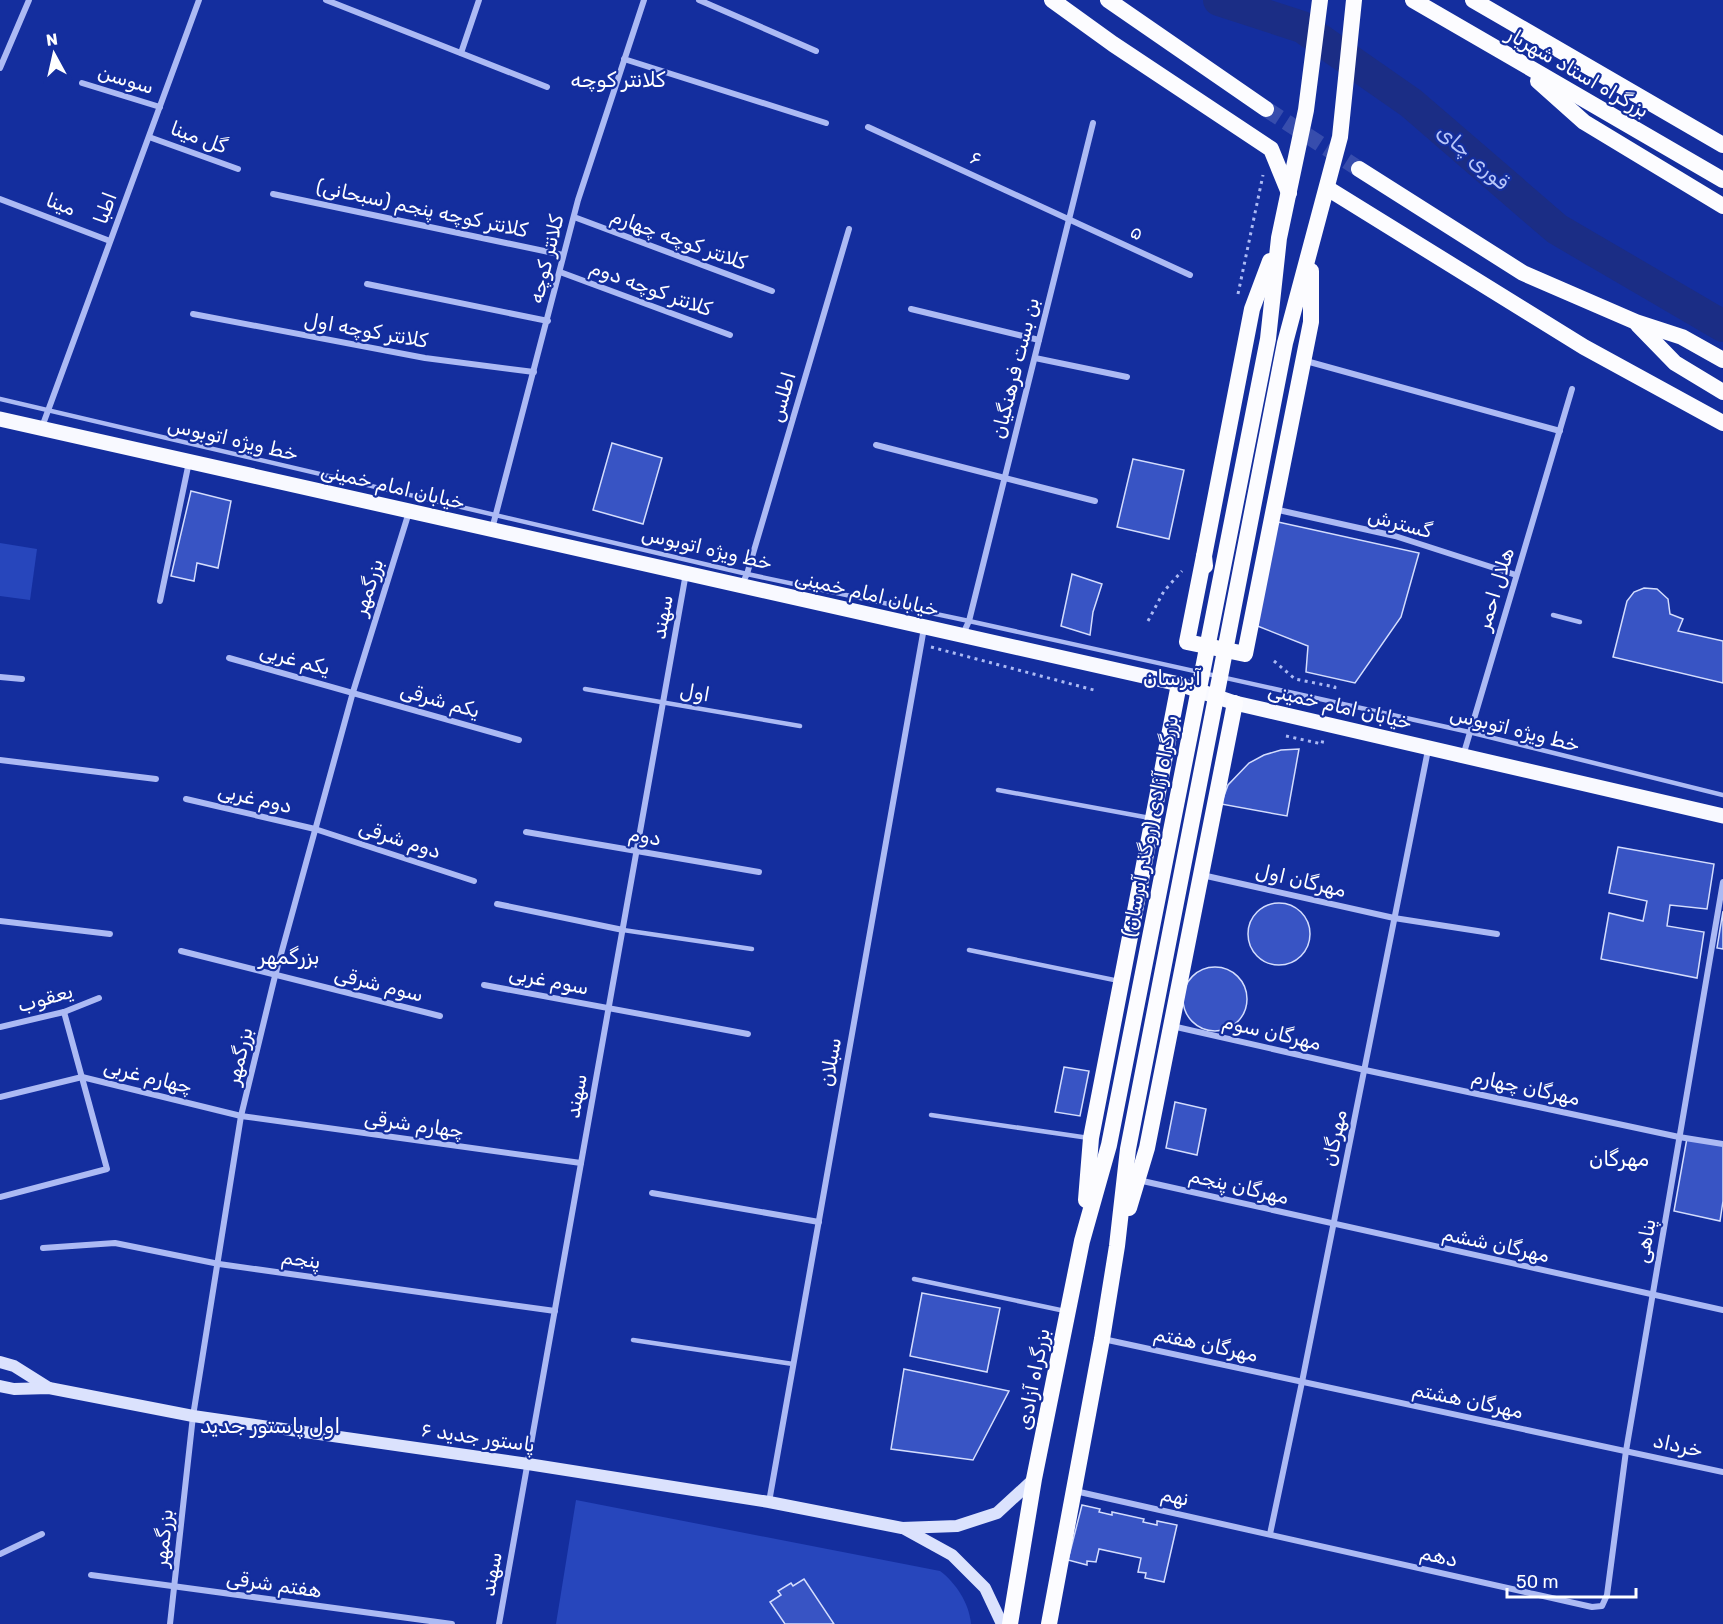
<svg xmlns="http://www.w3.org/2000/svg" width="1723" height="1624" font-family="Rubik,'Noto Naskh Arabic',sans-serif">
<rect width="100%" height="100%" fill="#142e9e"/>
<g fill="#2746bc">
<polygon points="0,543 37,549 30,600 0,596"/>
<path d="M576 1500 940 1571C956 1583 969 1603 971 1624H556Z"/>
</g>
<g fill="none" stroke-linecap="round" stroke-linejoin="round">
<polyline stroke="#1b2d85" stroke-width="32" points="1219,0 1302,27 1411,103 1557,229 1723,326"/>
</g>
<g fill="#3854c4" stroke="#d4ddfd" stroke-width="1.5">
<polygon points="612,443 662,458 643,524 593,510"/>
<polygon points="1133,459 1184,470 1169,539 1117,527"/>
<polygon points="191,491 231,501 218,568 197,563 194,581 171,576"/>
<polygon points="1278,522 1419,553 1401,617 1355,683 1306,672 1308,646 1255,625"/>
<polygon points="1072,574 1102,584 1093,612 1090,635 1061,626"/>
<polygon points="1644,588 1657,589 1668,599 1670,614 1683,619 1678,631 1723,641 1723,683 1613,657 1627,601 1634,592"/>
<polygon points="1299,749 1287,816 1221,804 1228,785 1249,763 1264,755 1281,750"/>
<polygon points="1618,847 1714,864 1707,909 1670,905 1667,926 1704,932 1697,978 1601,959 1609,913 1643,921 1647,901 1609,893"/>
<circle cx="1279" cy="934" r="31"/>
<polygon points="1723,911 1723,949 1717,948"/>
<circle cx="1215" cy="999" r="32"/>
<polygon points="1064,1067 1089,1071 1080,1116 1055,1112"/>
<polygon points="1175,1102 1206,1109 1197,1155 1166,1148"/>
<polygon points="1687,1138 1723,1144 1723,1201 1720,1221 1674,1211"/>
<polygon points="922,1293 1000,1308 987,1372 910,1356"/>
<polygon points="904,1369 1009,1391 973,1460 891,1449"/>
<polygon points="1082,1505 1100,1509 1099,1512 1112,1515 1112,1512 1144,1519 1143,1522 1157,1525 1157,1521 1177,1525 1164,1582 1145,1578 1146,1573 1138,1572 1141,1558 1099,1549 1096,1562 1087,1561 1087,1565 1068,1560"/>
<polygon points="804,1579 834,1624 785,1624 770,1602 781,1595 778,1591 791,1583 793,1586"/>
</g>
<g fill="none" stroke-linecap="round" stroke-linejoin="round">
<polyline stroke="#374dad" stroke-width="16" stroke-dasharray="16 8" stroke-linecap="butt" points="1266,109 1359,169"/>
<g stroke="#acbaf4" stroke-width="3" stroke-dasharray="3 4.5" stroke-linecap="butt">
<polyline points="1238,294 1263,175"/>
<polyline points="1148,621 1164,591 1182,571"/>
<polyline points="931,647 1094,690"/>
<polyline points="1274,661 1295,679 1335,687 1334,692"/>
<polyline points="1286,736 1322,744 1323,739"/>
</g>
<g stroke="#acbaf4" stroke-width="4.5">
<polyline points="0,399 747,574 969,621 1469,732 1723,795"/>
<polyline points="1553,615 1580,622"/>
<polyline points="585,689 800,726"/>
<polyline points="998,790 1150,818"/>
<polyline points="623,930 752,949"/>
<polyline points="969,950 1119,981"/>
<polyline points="931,1115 1089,1138"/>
<polyline points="914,1279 1065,1311"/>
<polyline points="633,1340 793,1364"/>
</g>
<g stroke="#acbaf4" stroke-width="6">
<polyline points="326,0 547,87"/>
<polyline points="699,0 816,51"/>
<polyline points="461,53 479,0"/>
<polyline points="624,59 826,123"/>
<polyline points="0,68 29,0"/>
<polyline points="82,83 160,107"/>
<polyline points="868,127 1190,275"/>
<polyline points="149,137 238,169"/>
<polyline points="273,194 563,255"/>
<polyline points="0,199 110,241"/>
<polyline points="574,217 772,291"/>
<polyline points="560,272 730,335"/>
<polyline points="367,284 548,321"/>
<polyline points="911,309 1039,340"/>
<polyline points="193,314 425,358 534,372"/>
<polyline points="1035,358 1127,377"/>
<polyline points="1306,361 1560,431"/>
<polyline points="42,427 199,0"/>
<polyline points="876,445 1095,501"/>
<polyline points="1274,509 1395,536 1516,575"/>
<polyline points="492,529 578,200 644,0"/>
<polyline points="742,584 747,574 849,229"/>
<polyline points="160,601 189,462"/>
<polyline points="963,634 969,621 1093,123"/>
<polyline points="229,658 519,740"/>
<polyline points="0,677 22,679"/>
<polyline points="1463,756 1572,389"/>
<polyline points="0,760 156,779"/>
<polyline points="186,799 315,829 474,881"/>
<polyline points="526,832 759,872"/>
<polyline points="1202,875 1394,918 1497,934"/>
<polyline points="497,904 623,930"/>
<polyline points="0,921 110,934"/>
<polyline points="181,951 440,1016"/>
<polyline points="484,985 748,1034"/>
<polyline points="1172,1026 1365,1070 1679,1137 1723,1144"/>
<polyline points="0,1027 64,1012 99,998"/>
<polyline points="0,1097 82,1077 241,1116 581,1163"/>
<polyline points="1138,1180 1723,1310"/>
<polyline points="652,1193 819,1222"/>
<polyline points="0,1197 107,1169 64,1012"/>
<polyline points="43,1248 115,1243 219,1264 555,1311"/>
<polyline points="1103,1339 1723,1472"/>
<polyline points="1075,1491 1592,1607 1602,1606 1607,1595 1626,1451 1723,882"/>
<polyline points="769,1502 924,628"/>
<polyline points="1270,1534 1302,1382 1428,750"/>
<polyline points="0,1554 42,1534"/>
<polyline points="91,1575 452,1624"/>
<polyline points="170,1624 193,1416 241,1116 275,976 353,692 409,512"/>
<polyline points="499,1624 686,573"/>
</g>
<g stroke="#dbe2fd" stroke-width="12">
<polyline points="0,1362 14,1366 49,1388"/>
<polyline points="0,1386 14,1389 49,1388 193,1416 528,1464 769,1502 902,1528 957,1526 997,1513 1034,1479"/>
<polyline points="903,1528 952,1555 985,1588 1002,1624"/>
</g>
<polyline stroke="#f8f9ff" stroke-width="15" points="0,419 1179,684 1235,703 1723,816"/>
<g stroke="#fcfcff" stroke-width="16">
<polyline points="1052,0 1113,44 1271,149 1289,193"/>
<polyline points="1108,0 1266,109"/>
<polyline points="1413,0 1723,180"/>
<polyline points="1473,0 1723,145"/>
<polyline points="1538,81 1584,122 1723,206"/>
<polyline points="1359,169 1523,273 1636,322 1682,337 1723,360"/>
<polyline points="1327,188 1584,347 1723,423"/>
<polyline points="1638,325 1675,363 1723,392"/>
<polyline points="1204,556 1187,642 1245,654 1311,322 1311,271"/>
<polyline points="1205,566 1204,556 1252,309 1270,261"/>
<polyline points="1086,1200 1091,1138 1179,684"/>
<polyline points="1129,1208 1147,1148 1235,703"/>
<polyline points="1010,1624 1034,1479 1082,1241 1109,1145 1268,339 1279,238 1306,110 1320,0"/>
<polyline points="1049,1624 1102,1339 1117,1246 1128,1149 1285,343 1340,137 1354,0"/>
</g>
</g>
<g text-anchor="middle" stroke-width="4.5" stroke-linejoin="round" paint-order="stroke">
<g font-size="20" fill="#fff" stroke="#142e9e">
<text transform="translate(1578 72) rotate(30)" y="7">بزرگراه استاد شهریار</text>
<text transform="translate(126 79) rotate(17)" y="7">سوسن</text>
<text transform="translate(199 137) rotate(20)" y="7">گل مینا</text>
<text transform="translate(976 158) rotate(25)" y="7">۶</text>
<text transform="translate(61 204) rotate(21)" y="7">مینا</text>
<text transform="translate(105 208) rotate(-70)" y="7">اطبا</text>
<text transform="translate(422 208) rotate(12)" y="7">کلانتر کوچه پنجم (سبحانی)</text>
<text transform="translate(1137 232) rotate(25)" y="7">۵</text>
<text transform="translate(679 239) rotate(20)" y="7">کلانتر کوچه چهارم</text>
<text transform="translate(546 259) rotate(-76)" y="7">کلانتر کوچه</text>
<text transform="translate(651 288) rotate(20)" y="7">کلانتر کوچه دوم</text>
<text transform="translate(366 330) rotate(10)" y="7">کلانتر کوچه اول</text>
<text transform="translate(1015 368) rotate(-76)" y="7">بن بست فرهنگیان</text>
<text transform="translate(782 397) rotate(-74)" y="7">اطلس</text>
<text transform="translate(233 439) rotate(13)" y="7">خط ویژه اتوبوس</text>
<text transform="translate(393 486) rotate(13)" y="7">خیابان امام خمینی</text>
<text transform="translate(1400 523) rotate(15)" y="7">گسترش</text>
<text transform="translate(707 548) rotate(13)" y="7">خط ویژه اتوبوس</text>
<text transform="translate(368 587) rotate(-72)" y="7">بزرگمهر</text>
<text transform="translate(1495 589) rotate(-73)" y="7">هلال احمر</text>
<text transform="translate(867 593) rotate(13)" y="7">خیابان امام خمینی</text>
<text transform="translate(662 617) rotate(-80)" y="7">سهند</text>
<text transform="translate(295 659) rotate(15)" y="7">یکم غربی</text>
<text transform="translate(695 692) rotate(10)" y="7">اول</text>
<text transform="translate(440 700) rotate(16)" y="7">یکم شرقی</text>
<text transform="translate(1340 706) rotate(13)" y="7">خیابان امام خمینی</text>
<text transform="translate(1515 729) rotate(14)" y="7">خط ویژه اتوبوس</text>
<text transform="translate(255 798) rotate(13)" y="7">دوم غربی</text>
<text transform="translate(1150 826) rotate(-79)" y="7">بزرگراه آزادی (روگذر آبرسان)</text>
<text transform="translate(645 836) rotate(10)" y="7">دوم</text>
<text transform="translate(400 839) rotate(18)" y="7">دوم شرقی</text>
<text transform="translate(1301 880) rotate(13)" y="7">مهرگان اول</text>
<text transform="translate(549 980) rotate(11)" y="7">سوم غربی</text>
<text transform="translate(379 984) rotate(14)" y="7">سوم شرقی</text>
<text transform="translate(45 998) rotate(-16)" y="7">یعقوب</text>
<text transform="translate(1272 1032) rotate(13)" y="7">مهرگان سوم</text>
<text transform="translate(239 1056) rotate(-76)" y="7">بزرگمهر</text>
<text transform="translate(830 1062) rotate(-80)" y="7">سبلان</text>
<text transform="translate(148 1076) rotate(14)" y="7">چهارم غربی</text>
<text transform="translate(1526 1087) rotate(12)" y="7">مهرگان چهارم</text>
<text transform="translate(576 1096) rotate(-80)" y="7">سهند</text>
<text transform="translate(414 1124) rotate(8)" y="7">چهارم شرقی</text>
<text transform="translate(1334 1138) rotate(-78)" y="7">مهرگان</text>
<text transform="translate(1239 1186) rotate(13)" y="7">مهرگان پنجم</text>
<text transform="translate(1645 1241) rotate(-80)" y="7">پناهی</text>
<text transform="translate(1496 1244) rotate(12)" y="7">مهرگان ششم</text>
<text transform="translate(301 1259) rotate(8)" y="7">پنجم</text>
<text transform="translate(1206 1344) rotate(12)" y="7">مهرگان هفتم</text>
<text transform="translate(1033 1379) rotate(-79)" y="7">بزرگراه آزادی</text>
<text transform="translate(1468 1400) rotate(12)" y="7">مهرگان هشتم</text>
<text transform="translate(478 1437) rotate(8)" y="7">پاستور جدید ۶</text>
<text transform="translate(1678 1445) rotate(12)" y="7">خرداد</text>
<text transform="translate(1175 1496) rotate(12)" y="7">نهم</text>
<text transform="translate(163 1538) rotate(-84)" y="7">بزرگمهر</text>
<text transform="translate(1439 1556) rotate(13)" y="7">دهم</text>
<text transform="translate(491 1574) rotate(-80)" y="7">سهند</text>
<text transform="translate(274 1584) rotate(8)" y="7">هفتم شرقی</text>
</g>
<g font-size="21" fill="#fff" stroke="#142e9e">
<text x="618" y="87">کلانتر کوچه</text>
<text x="1172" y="685">آبرسان</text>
<text x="289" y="964">بزرگمهر</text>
<text x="1619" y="1166">مهرگان</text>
<text x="270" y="1433">اول پاستور جدید</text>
</g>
<g font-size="21" font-style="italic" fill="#b8c6fa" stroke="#142e9e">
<text transform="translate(1473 157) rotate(41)" y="7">قوری چای</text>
</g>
</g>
<g transform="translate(54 54) rotate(352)" stroke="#142e9e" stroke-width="4.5" paint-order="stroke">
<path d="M0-4.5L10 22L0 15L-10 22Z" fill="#ffffff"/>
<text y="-9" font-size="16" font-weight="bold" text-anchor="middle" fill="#ffffff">N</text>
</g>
<path d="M1507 1588v9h129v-9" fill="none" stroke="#ffffff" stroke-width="3"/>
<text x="1516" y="1588" font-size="18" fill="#ffffff" stroke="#142e9e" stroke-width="4.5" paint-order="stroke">50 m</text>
</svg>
